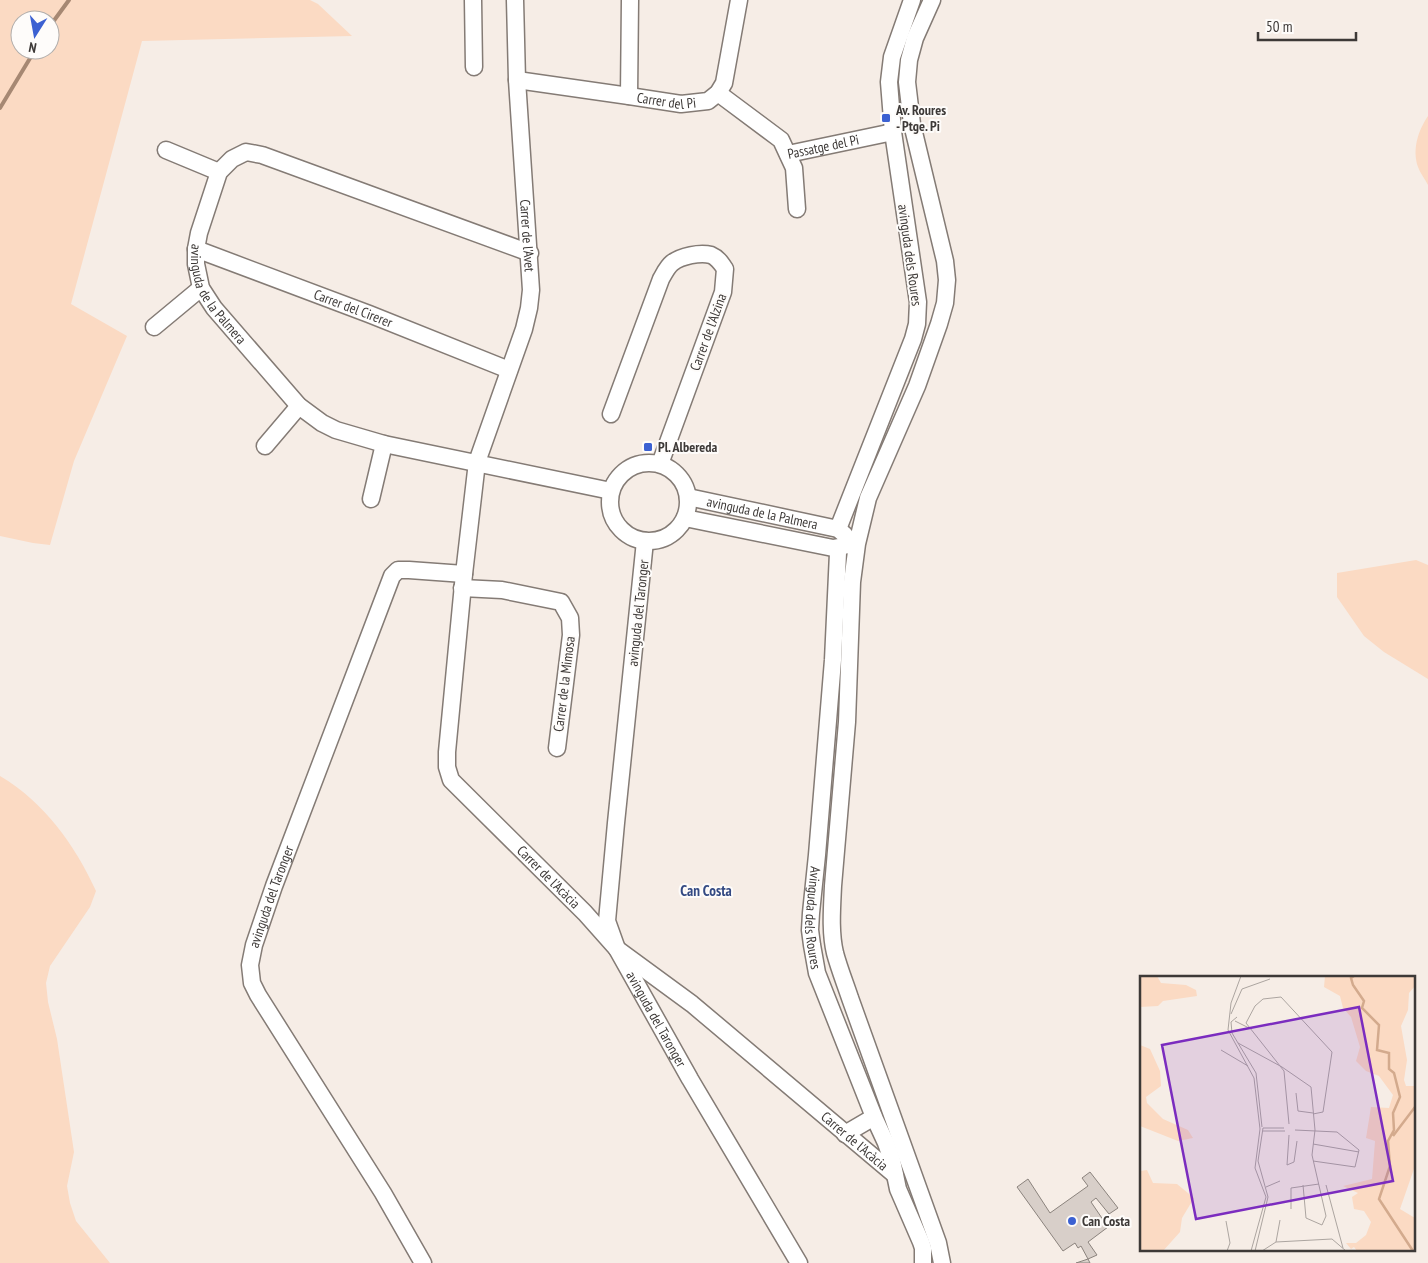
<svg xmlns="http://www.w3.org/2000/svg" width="1428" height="1263" font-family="'PT Sans Narrow',sans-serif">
<rect width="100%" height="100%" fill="#f6ede6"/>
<g fill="#fbdac3" fill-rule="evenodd">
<path d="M0 0H310L318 4 352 36 142 41 71 304 127 336 74 461 50 545 33 543 0 536ZM20 20H50V50H20Z"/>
<path d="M1428 116V185C1425 179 1420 173 1418 167 1412 149 1418 131 1428 116Z"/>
<polygon points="1416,560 1428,565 1428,679 1384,652 1364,636 1337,597 1337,573"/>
<path d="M0 776C44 802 75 845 96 891L90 907 50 966 46 983 48 1002 57 1039 74 1152 67 1186 70 1203 76 1221 110 1263H0Z"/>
</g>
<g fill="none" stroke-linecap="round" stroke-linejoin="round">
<g stroke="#a68873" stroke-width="4">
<polyline points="50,26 69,0"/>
<polyline points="0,108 35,50"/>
</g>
</g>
<polygon fill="#d8cfc9" stroke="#8b837d" points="1090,1172 1118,1208 1109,1214 1096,1198 1091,1202 1108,1227 1088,1242 1097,1255 1088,1259 1090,1263 1076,1263 1088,1259 1081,1246 1078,1248 1075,1243 1063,1251 1017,1187 1028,1179 1050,1213 1088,1186 1082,1178"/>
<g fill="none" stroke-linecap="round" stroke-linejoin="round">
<g stroke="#847b75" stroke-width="19">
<g id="minor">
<polyline points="473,0 474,67"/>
<path id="s1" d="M515 0 517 80 531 290 529 308 524 329 477 462 464 574 447 752V767L451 780 585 913 617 949 692 1004 895 1175"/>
<path d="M932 0 915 38 909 60 907 82 912 124 945 261 947 280 945 303 939 324 917 386 868 498 857 544 852 582 847 722 833 886C832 908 830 932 835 953 839 968 845 983 850 998L938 1243 942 1263"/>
<path id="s2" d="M517 80 629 96 681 104 708 101 718 93 724 83 739 0"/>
<polyline points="718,93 781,140 794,168 797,209"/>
<polyline points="629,96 630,0"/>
<polyline points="166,150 219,172"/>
<path id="s3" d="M788 154 893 132"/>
<path id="s4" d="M196 249 369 314 509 370"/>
<path id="s5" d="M530 253 262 155 246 152 232 159 219 172 199 233 196 249V264L201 288 214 308 299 406 322 423 336 430 384 444 611 491"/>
<polyline points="154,327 201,288"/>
<path d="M611 414 661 279C664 274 667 267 672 263 681 256 700 252 711 255 718 258 721 263 725 269L723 292 660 464"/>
<polyline points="265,446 299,406"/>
<circle cx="649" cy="502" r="39"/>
<path id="s6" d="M688 497 838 529 845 535"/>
<polyline points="371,499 384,444"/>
<polyline points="685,518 833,548 849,545"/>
<polyline points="838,529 913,339 917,324 918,302 893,132 889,82 892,57 912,0"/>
<path id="s7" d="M645 541 616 823 607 921 617 949 690 1079 799 1263"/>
<path id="s8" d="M838 553 833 660 817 855 811 913 810 930 812 945 817 973 874 1117 886 1143 892 1160 898 1189 921 1242 923 1248V1263"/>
<polyline points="462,588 502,590 561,602 570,618 571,635 557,748"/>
<polyline points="845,1134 874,1117"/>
<path id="s9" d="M423 1263 383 1193 258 995 252 983 250 965 254 945 274 886 392 576 398 570H409L464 574"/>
</g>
</g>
<use href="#minor" stroke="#fff" stroke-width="16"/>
</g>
<g fill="#3c61d2" stroke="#fefcfa" stroke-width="2">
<rect x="881" y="113" width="10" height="10" rx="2.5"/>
<rect x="643" y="442" width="10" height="10" rx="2.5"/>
<circle cx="1072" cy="1221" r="5"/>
</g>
<g text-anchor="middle" stroke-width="4" stroke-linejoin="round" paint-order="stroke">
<g font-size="14" fill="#3d3937" stroke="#fefcfa">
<text dy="5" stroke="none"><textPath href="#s2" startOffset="151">Carrer del Pi</textPath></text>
<text dy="5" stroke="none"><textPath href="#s3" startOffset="36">Passatge del Pi</textPath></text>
<text dy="5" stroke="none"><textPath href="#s1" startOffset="236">Carrer de l'Avet</textPath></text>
<text transform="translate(910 255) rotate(82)" y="5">avinguda dels Roures</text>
<text dy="5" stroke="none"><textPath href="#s5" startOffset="468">avinguda de la Palmera</textPath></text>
<text dy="5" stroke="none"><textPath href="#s4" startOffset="168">Carrer del Cirerer</textPath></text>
<text transform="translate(708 332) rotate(-70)" y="5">Carrer de l'Alzina</text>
<text dy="5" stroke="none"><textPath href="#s6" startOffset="76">avinguda de la Palmera</textPath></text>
<text transform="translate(638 613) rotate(-84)" y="5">avinguda del Taronger</text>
<text transform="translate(564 684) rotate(-83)" y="5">Carrer de la Mimosa</text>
<text dy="5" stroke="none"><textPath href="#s1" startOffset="929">Carrer de l'Acàcia</textPath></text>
<text dy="5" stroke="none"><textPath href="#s9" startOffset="418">avinguda del Taronger</textPath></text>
<text dy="5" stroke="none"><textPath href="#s8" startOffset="366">Avinguda dels Roures</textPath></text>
<text dy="5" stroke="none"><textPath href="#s7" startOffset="492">avinguda del Taronger</textPath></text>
<text dy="5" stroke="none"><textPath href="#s1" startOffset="1334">Carrer de l'Acàcia</textPath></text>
</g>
<g font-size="14" font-weight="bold" fill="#3d3937" stroke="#fefcfa" text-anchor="start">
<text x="896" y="115">Av. Roures<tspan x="896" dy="16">- Ptge. Pi</tspan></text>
<text x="658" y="452">Pl. Albereda</text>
<text x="1082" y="1226">Can Costa</text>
</g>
<g font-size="15" font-weight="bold" fill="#344a83" stroke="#fefcfa">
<text x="706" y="896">Can Costa</text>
</g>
</g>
<g transform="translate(1140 976)">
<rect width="275" height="275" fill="#f6ede6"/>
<path d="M0 0H17L21 7 46 9 56 14 57 20 23 25 18 30 0 31ZM185 0H275V10L269 17 268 34 261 50 267 84 264 104 266 110H275V190L260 233 275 242V275H217L214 271 211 273 206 267H216L226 259 231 246 224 235 214 233 212 221 218 217 203 210 232 203 235 165 226 162 231 131 249 132 253 119 239 100 226 95 216 85 220 71 211 41 203 32 200 20 184 11ZM0 69 10 73 20 95 21 110 6 121 7 127 23 143 48 154 53 162 38 165 0 150ZM7 194 13 207 37 208 54 222 42 242 40 256 23 275H0V195Z" fill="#fbdac3"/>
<path fill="none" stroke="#d3aa8d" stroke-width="2.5" d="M214 0 211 2 213 9 224 25 222 32 239 49 237 74 249 77V93L254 97 260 121 253 137 254 154 248 165 250 190 239 223 273 275M253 160 275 131"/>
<path fill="none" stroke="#aca5a0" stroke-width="1" d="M101 0 91 27 88 54 114 102 120 153 115 192 126 221 111 275M91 38 102 13 130 3M97 41 91 46 92 57 116 97 122 151M95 45 109 52M98 67 142 91 171 111 175 154 172 179 186 240 182 249 166 242 163 209M81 74 108 90M156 117 158 135 173 137M149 148 144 95 106 47 115 30 123 23 141 21 192 76 183 136 173 138M123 152H144M155 154 197 156 219 174 215 191 173 185M123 155H145M149 159 147 189 154 186 157 165M173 168 219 176M186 209 203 272M126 211 140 205M151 212 179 208M151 233V212M86 245 90 267 87 275M192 263 206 275M136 266 140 244M115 275 128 221 118 185 123 152M122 275 136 266 192 263"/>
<path fill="#7b2cbf" fill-opacity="0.15" stroke="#7b2cbf" stroke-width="2.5" d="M219 31 253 205 56 243 22 69Z"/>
<rect width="275" height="275" fill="none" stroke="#3d3937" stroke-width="2.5"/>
</g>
<g transform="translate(35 35) rotate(191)"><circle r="24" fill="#fefcfa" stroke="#b1aeac"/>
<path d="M0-4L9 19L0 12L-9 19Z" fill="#3c61d2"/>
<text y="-8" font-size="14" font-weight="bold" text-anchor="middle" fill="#3d3937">N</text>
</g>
<path d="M1258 32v8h98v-8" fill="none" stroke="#3d3937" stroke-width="2.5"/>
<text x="1266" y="32" font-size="15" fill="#3d3937" stroke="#fefcfa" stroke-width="4" paint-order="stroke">50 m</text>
</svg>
